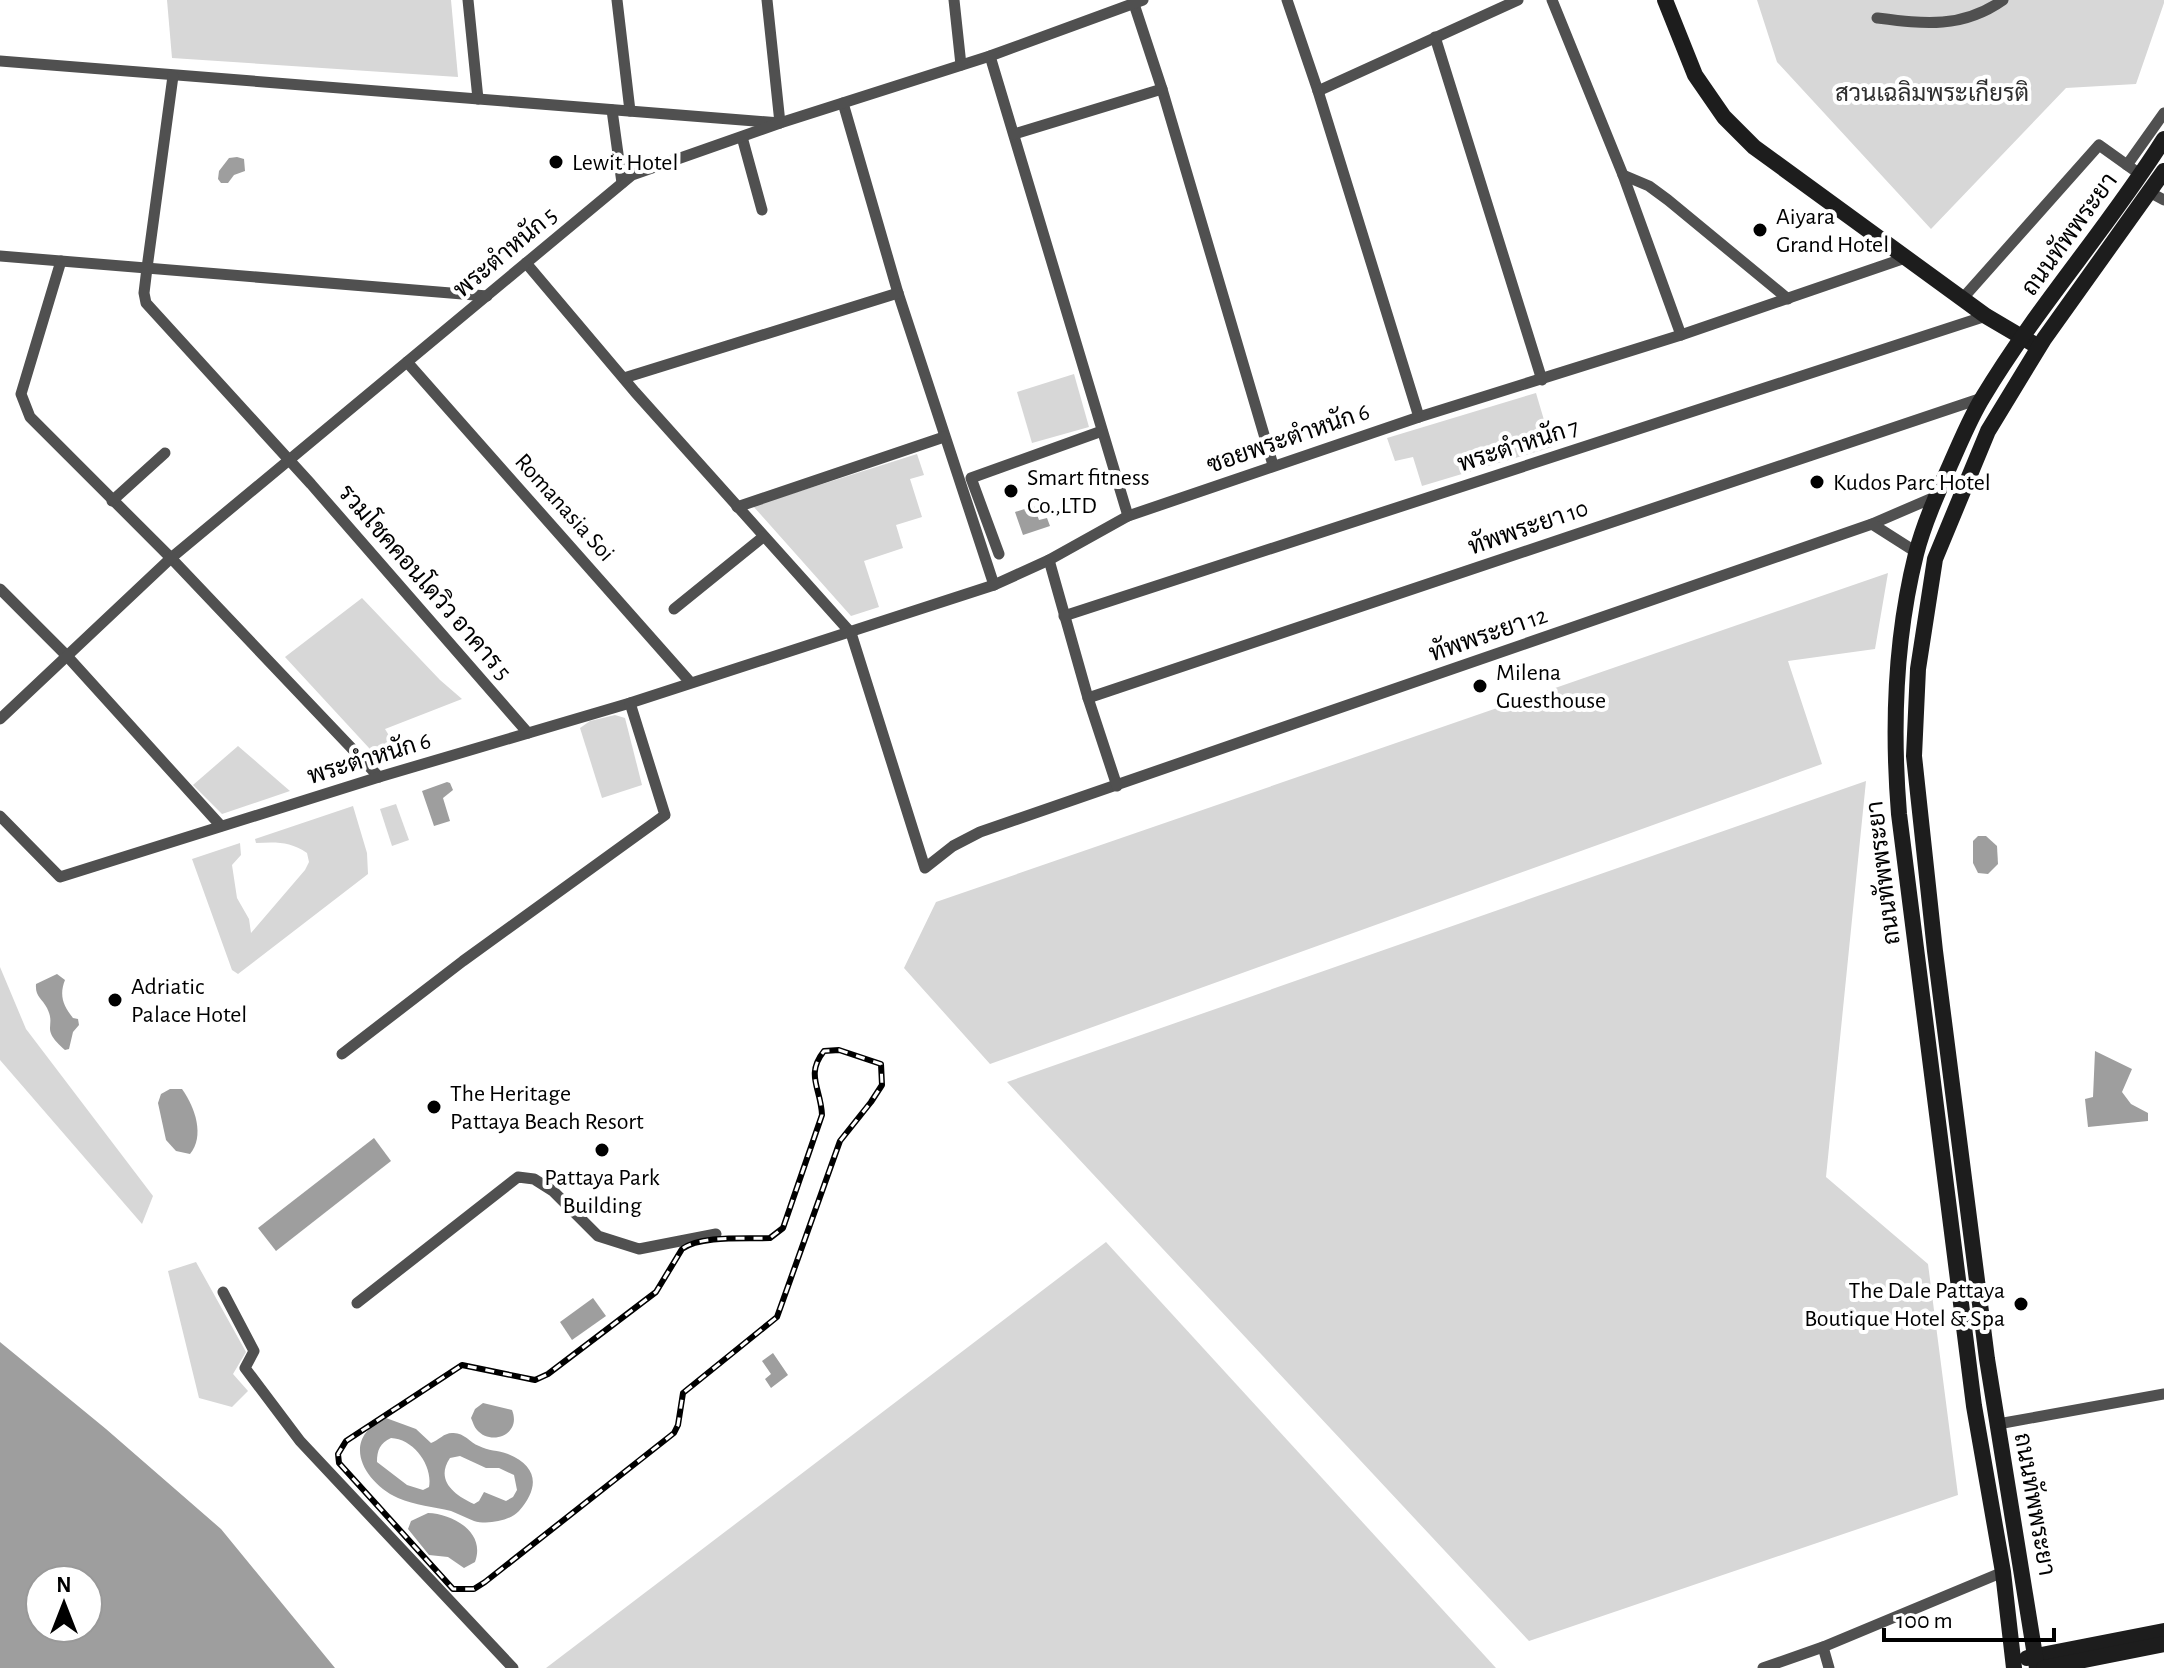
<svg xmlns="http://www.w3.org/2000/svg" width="2164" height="1668" font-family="'Alegreya Sans',Sarabun,sans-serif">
<rect width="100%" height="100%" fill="#fff"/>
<g fill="#d7d7d7">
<polygon points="167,0 451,0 458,77 172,58"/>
<polygon points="1757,0 2164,0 2164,3 2136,84 2066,88 1931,229 1777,62"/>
<polygon points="1074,374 1089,427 1032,443 1017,392"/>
<polygon points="1536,393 1552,447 1422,486 1413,457 1395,461 1387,438"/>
<polygon points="917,454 924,475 910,479 922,517 896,525 903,548 864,561 879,607 851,616 753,506"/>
<polygon points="1888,573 1875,649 1788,661 1822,764 990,1064 904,968 936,902"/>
<polygon points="362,598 440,680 462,699 385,729 402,757 381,761 285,657"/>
<polygon points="615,715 625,718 642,785 602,798 580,728 590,721"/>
<polygon points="238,746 290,791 222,814 193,785"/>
<polygon points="1866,781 1826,1177 1928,1264 1958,1495 1529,1641 1007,1082"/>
<polygon points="396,804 409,840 392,846 380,809"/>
<path d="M353 806 367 853 368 874 238 974 232 970 192 859 240 843 241 855 232 865 237 898 249 919 251 933 305 870 309 862 307 853C290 841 275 842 256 843L255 839Z"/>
<polygon points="0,967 26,1029 153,1196 142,1224 0,1060"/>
<polygon points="1106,1242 1496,1668 546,1668"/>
<polygon points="196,1262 246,1352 233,1374 248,1391 232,1407 199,1398 168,1271"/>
</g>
<g fill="#9e9e9e" fill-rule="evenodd">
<polygon points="237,157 244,159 245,171 234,175 228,183 221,183 218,179 219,171 229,158"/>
<polygon points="1034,506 1039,520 1047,518 1050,526 1023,535 1015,512"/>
<polygon points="447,782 450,783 453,790 443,798 450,821 434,826 422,791"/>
<polygon points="1978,836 1986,836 1997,846 1998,864 1988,874 1978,873 1973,863 1973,841"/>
<path d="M57 974 65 980C59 995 63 1006 73 1018L78 1019 79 1025 73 1032 69 1049 65 1050C39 1027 57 1028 47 1008 42 998 35 997 36 984Z"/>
<polygon points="2095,1051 2132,1069 2122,1092 2131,1104 2148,1113 2148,1121 2088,1127 2085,1099 2093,1097"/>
<path d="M170 1089H182C195 1107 205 1136 190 1154L176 1151 166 1140 158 1103 161 1094Z"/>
<polygon points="374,1138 391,1161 276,1251 258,1228"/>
<polygon points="593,1298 606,1316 572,1340 560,1322"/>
<path d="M0 1342 106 1429 221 1529 335 1668H0ZM40 1580H88V1628H40Z"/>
<polygon points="773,1353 788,1375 771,1388 765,1379 771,1374 762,1361"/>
<path d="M483 1403 512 1410C522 1435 491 1446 477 1430 474 1427 473 1422 471 1418L475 1409Z"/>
<path d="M386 1418 416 1429 431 1443C439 1440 444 1433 452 1433 464 1432 469 1442 479 1446 488 1451 498 1450 508 1454 539 1467 539 1488 519 1511 510 1521 487 1525 474 1521 466 1518 459 1514 451 1511 434 1507 415 1505 398 1498 362 1481 340 1438 386 1418ZM391 1438C414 1439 433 1466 429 1487L423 1490 407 1485 377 1462C377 1450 380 1443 391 1438ZM460 1456 486 1468H499L514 1475 517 1490 513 1497 506 1501 484 1492 479 1501 474 1504C454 1495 435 1480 450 1458Z"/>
<path d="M428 1513C453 1514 486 1532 475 1562L464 1568 448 1557 429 1555 408 1529 411 1521Z"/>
</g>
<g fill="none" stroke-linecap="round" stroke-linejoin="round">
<g stroke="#505050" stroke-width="11">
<polyline points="468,0 478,99"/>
<polyline points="617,0 630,111"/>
<polyline points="954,0 961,65"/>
<polyline points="1287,0 1318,91 1419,417"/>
<polyline points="1552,0 1623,175 1681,335"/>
<polyline points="1133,1 1162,89 1273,465"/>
<path d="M1877 18C1924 24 1962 29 2003 0"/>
<polyline points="1435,37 1542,380"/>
<polyline points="990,56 1128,516"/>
<polyline points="0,61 780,123 767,0"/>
<polyline points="173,76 147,268 144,293 146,303 311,484 528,733"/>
<polyline points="1318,91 1518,0"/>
<polyline points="843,103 898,293 994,585"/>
<polyline points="612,110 622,183"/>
<polyline points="1014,134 1162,89"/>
<polyline points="742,137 762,210"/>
<polyline points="2127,165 2164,113"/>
<polyline points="1623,175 1649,186 1668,200 1788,299"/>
<polyline points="2151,193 2164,200"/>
<polyline points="0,256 487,296"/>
<polyline points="61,261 21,394 30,417 171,558 379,777"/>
<polyline points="526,263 635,392 851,633 925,868 953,846 980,832 1872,524 1937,496"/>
<polyline points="1963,298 2099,145 2141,175"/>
<polyline points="407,362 690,682"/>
<polyline points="624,378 898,293"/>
<polyline points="112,501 165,453"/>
<polyline points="737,507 944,437"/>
<polyline points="1872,524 1916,552"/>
<polyline points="999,554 971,478 1102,431"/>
<polyline points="1049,560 1088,698 1117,786"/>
<polyline points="0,589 67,656 221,826"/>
<polyline points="674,609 763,537"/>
<polyline points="1064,616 1986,316"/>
<polyline points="1088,698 1982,398"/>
<polyline points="0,719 171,558 632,175 780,123 990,56 1143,0"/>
<polyline points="0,816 60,877 379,777 630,703 994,585 1049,560 1128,516 1419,417 1681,335 1908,257"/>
<polyline points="342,1054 463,961 665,815 630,703"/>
<polyline points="223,1292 254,1351 245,1368 300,1441 513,1668"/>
<polyline points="357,1303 518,1177 534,1179 553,1191 598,1236 639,1249 716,1234"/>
<polyline points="1998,1424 2164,1394"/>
<polyline points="1823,1647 1829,1668"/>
<polyline points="1763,1668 1823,1647 2003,1572"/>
</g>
<g stroke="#1d1d1d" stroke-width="16">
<polyline points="1665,0 1695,75 1724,117 1754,147 1986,316 2032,343"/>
<polyline points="2027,1658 2164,1631"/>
<path d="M2014 1668 2003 1572 1974 1406 1899 814C1892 728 1895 638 1916 554 1924 523 1938 492 1951 463 1961 441 1970 418 1983 397 2037 307 2108 228 2164 139"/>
<polyline points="2037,1668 1987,1359 1935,951 1914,756 1918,669 1935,559 1988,431 2044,339 2164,171"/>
<polyline points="2044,1668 2164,1644"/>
</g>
<g stroke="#000" stroke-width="6">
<path id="rail" d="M839 1050 881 1064 882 1085 871 1102 840 1141 777 1317 683 1393 678 1425 674 1433 485 1582 474 1589H453L339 1463 338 1454 346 1441 462 1365 535 1380 548 1374 656 1292 682 1249C700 1235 747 1239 770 1238L783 1228 822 1115C821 1088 805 1075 824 1051Z"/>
</g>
<use href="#rail" stroke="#fff" stroke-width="3" stroke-dasharray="9" stroke-linecap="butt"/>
</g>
<g fill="#000" stroke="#fff" stroke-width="3">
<circle cx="556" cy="162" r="8"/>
<circle cx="1760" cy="230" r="8"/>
<circle cx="1817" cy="482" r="8"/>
<circle cx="1011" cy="491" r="8"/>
<circle cx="1480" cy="686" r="8"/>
<circle cx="115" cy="1000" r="8"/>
<circle cx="434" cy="1107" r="8"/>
<circle cx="602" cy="1150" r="8"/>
<circle cx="2021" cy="1304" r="8"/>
</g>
<g text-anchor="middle" stroke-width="8" stroke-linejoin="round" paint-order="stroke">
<g font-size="24" fill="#2e2e2e" stroke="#fff">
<text x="1932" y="101">สวนเฉลิมพระเกียรติ</text>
</g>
<g font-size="24" fill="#000" stroke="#fff" text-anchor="start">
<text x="572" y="170">Lewit Hotel</text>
<text x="1776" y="224">Aiyara<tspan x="1776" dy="28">Grand Hotel</tspan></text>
<text x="1027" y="485">Smart fitness<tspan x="1027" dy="28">Co.,LTD</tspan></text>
<text x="1833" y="490">Kudos Parc Hotel</text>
<text x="1496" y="680">Milena<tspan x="1496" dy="28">Guesthouse</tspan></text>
<text x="131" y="994">Adriatic<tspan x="131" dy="28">Palace Hotel</tspan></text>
<text x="450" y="1101">The Heritage<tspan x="450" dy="28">Pattaya Beach Resort</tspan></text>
<text x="602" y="1185" text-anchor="middle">Pattaya Park<tspan x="602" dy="28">Building</tspan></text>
<text x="2005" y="1298" text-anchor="end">The Dale Pattaya<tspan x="2005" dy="28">Boutique Hotel &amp; Spa</tspan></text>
</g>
<g font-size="24" fill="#000" stroke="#fff">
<text transform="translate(2069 234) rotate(-54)" y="8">ถนนทัพพระยา</text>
<text transform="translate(505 252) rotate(-40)" y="8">พระตำหนัก 5</text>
<text transform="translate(1288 438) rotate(-19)" y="8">ซอยพระตำหนัก 6</text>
<text transform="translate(1518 445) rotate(-18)" y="8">พระตำหนัก 7</text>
<text transform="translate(565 507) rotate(48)" y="8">Romanasia Soi</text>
<text transform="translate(1528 527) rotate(-19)" y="8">ทัพพระยา 10</text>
<text transform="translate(425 582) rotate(49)" y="8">รวมโชคคอนโดวิว อาคาร 5</text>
<text transform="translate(1488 634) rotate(-19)" y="8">ทัพพระยา 12</text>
<text transform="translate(369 758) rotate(-17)" y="8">พระตำหนัก 6</text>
<text transform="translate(1883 873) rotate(-97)" y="8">ถนนทัพพระยา</text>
<text transform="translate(2035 1504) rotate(80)" y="8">ถนนทัพพระยา</text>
</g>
</g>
<g transform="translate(64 1604)"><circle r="38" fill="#ffffff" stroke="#999999" stroke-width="2"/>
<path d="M0-6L14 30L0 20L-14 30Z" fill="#000000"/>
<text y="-12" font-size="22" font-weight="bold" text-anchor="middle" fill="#000000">N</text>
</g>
<path d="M1884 1628v12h170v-12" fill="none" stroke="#000000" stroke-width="4"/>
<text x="1896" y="1628" font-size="24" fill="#000000" stroke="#ffffff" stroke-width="6" paint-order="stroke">100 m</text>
</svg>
